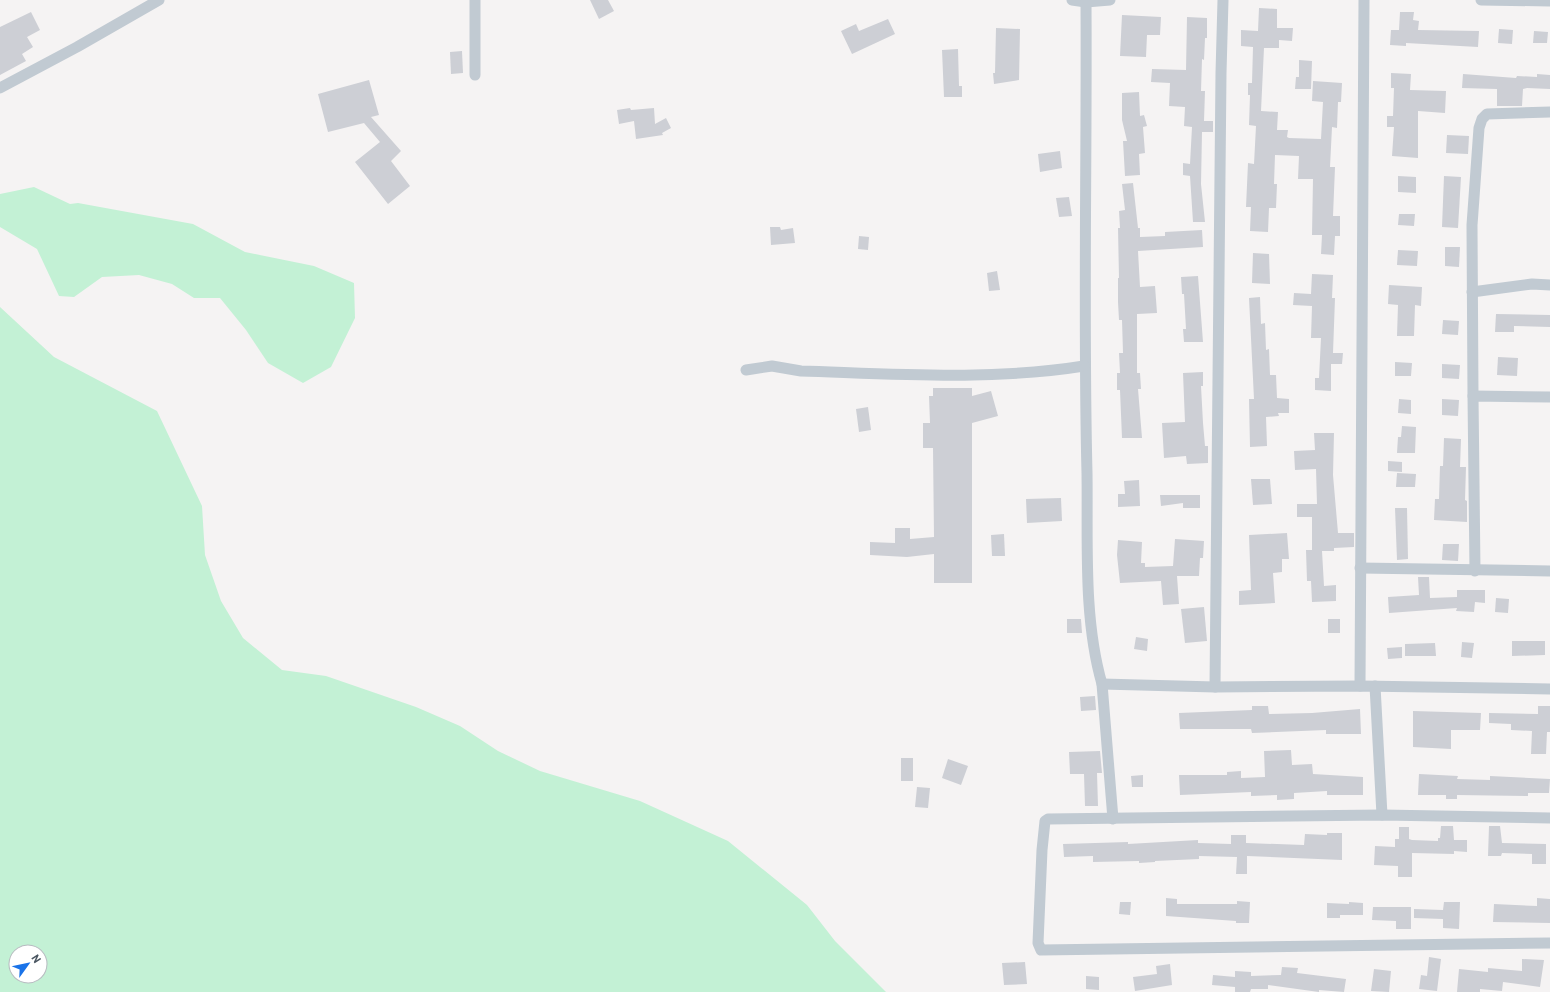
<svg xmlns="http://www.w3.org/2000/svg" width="1550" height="992" font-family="Barlow,sans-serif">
<rect width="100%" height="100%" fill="#f5f3f3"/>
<g fill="#c3f1d5" fill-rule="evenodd">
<polygon points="34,187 70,204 78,203 193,224 245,252 314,266 354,283 355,318 331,367 303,383 268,363 246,330 220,298 194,298 172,284 139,275 102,277 74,297 59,296 37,249 0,227 0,194"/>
<path d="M0 307 54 357 157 411 202 506 205 555 221 601 243 638 282 670 326 676 416 707 460 726 498 751 540 771 640 801 728 841 807 905 835 941 886 992H0ZM16 952H40V976H16Z"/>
</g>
<g fill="#cdcfd5">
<polygon points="590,0 608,0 614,11 599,19"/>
<polygon points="1259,8 1277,9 1277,28 1293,28 1292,41 1279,40 1279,48 1264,48 1261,111 1278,112 1277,130 1288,130 1287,137 1289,138 1321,139 1323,102 1312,101 1313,81 1342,83 1341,102 1338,102 1337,128 1332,127 1330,167 1335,167 1333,216 1340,216 1340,236 1335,236 1334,255 1321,254 1322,235 1312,235 1313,179 1298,179 1299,156 1275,155 1274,184 1277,184 1276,208 1269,208 1268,232 1250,231 1251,207 1246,207 1248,163 1254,164 1256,126 1249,125 1250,95 1248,95 1248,83 1252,83 1253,47 1241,46 1241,30 1258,31"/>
<polygon points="31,12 40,30 27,37 33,47 22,54 26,61 0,75 0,27"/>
<polygon points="1400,12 1414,12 1413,20 1419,21 1418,30 1479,31 1478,47 1406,43 1406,46 1390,45 1391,30 1399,30"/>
<polygon points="1122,15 1161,17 1160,35 1147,35 1146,57 1120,56"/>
<polygon points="1187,17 1207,18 1207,38 1205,38 1204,60 1202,59 1201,91 1205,91 1204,121 1213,121 1213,132 1202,132 1201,184 1205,222 1193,222 1190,176 1183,175 1183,163 1190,164 1192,127 1184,126 1185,107 1169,106 1170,83 1151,82 1152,69 1186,70"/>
<polygon points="888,19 895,34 852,54 841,31 856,24 859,31"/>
<polygon points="996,28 1020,29 1019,80 994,84 993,73 995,73"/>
<polygon points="1499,29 1513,30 1512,44 1498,43"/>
<polygon points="1534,31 1548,32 1547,43 1533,43"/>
<polygon points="958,49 959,86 962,86 962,97 944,97 942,50"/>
<polygon points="462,51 463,73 451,74 450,52"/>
<polygon points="1299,60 1312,61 1311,89 1295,89 1296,77 1299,77"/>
<polygon points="1391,73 1411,74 1410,90 1446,91 1445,113 1418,111 1418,158 1392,156 1394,127 1387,127 1387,116 1393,116 1394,88 1391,88"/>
<polygon points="1463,74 1516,78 1517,76 1537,77 1537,74 1550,75 1550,89 1527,88 1523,89 1522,106 1497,106 1497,89 1462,88"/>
<polygon points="369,80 379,115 371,117 401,151 391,161 410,186 388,204 355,162 380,142 364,123 328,132 318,94"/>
<polygon points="1139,92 1140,116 1144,115 1147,126 1143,127 1145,153 1139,154 1140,175 1125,176 1123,141 1127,141 1122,120 1122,93"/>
<polygon points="630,108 631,110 654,108 655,124 666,118 671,128 662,133 663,135 636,139 634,121 619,124 617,110"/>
<polygon points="1447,135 1469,136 1468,154 1446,153"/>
<polygon points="1060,151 1062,168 1040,172 1038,154"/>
<polygon points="1398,176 1416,177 1416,193 1398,192"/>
<polygon points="1444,176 1461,177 1458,228 1442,227"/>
<polygon points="1133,183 1138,228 1140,228 1140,237 1165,236 1165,232 1202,230 1203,247 1138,251 1140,287 1155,286 1157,313 1137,314 1137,373 1140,373 1141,389 1138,389 1142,438 1122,438 1120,390 1117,390 1117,373 1120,373 1119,353 1123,353 1122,320 1119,320 1118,302 1118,278 1119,278 1118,228 1120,228 1119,211 1125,210 1122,184"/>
<polygon points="1069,197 1072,216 1059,217 1056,198"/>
<polygon points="1399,214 1415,214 1414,226 1398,225"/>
<polygon points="770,227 780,227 781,230 793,228 795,243 771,245"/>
<polygon points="859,236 869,237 868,250 858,249"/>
<polygon points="1445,247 1460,247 1459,267 1445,266"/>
<polygon points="1398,250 1418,251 1417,266 1397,265"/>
<polygon points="1253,253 1269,254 1270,284 1252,283"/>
<polygon points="997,271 1000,290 989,291 987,273"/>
<polygon points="1312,274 1333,275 1332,298 1335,298 1333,353 1343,353 1342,364 1331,364 1331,391 1315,390 1315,378 1319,378 1321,338 1311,338 1312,306 1293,305 1294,293 1311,294"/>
<polygon points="1198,276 1203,342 1184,342 1183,329 1186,329 1184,294 1182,294 1181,277"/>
<polygon points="1389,285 1422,287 1421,306 1415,305 1414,336 1397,336 1398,305 1388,304"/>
<polygon points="1260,297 1261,324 1265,323 1266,350 1269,349 1270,375 1276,375 1277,398 1289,399 1289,413 1278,413 1279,416 1266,417 1267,446 1250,447 1249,399 1254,399 1249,298"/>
<polygon points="1496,314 1550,315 1550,327 1514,326 1514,332 1495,332"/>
<polygon points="1443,320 1459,321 1458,335 1442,334"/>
<polygon points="1498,357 1518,358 1517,376 1497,375"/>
<polygon points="1395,362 1412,363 1411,376 1395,376"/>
<polygon points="1442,364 1460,365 1459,379 1442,378"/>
<polygon points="1203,372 1203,386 1201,386 1203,423 1205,446 1208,446 1208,463 1187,464 1186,456 1164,458 1162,423 1185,422 1183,373"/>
<polygon points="933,388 972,388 972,396 991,391 998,416 972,423 972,583 934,583 934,554 907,557 870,555 870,542 895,543 895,528 910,528 910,539 934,537 933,448 923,448 923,423 930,423 929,396 933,396"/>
<polygon points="1399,399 1411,400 1411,414 1398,413"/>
<polygon points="1442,399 1459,400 1458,416 1442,415"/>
<polygon points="868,407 871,430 859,432 856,409"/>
<polygon points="1402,426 1416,427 1415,453 1397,453 1398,437 1401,437"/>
<polygon points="1314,433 1334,433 1333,475 1338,533 1354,533 1354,547 1334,548 1334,551 1322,551 1324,586 1336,585 1336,601 1312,602 1311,581 1307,581 1306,550 1312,550 1312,517 1297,517 1297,504 1317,504 1316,469 1295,470 1294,451 1315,450"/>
<polygon points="1444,438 1461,439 1460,467 1466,467 1465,500 1467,501 1467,522 1434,520 1435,499 1439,499 1440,466 1443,466"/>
<polygon points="1388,461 1402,462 1402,472 1388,471"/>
<polygon points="1397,473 1416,474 1415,487 1396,487"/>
<polygon points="1251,479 1270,479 1272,504 1253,505"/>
<polygon points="1139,480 1140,506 1118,507 1118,494 1125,494 1124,481"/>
<polygon points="1160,495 1200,495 1200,508 1183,508 1183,503 1161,506"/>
<polygon points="1061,498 1062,521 1027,523 1026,499"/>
<polygon points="1395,508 1407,508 1408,559 1397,560"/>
<polygon points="1287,533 1289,559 1282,559 1282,572 1273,573 1275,603 1239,605 1239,591 1251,590 1249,535"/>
<polygon points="1004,534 1005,556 992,556 991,535"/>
<polygon points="1175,539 1204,541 1203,558 1200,558 1199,576 1177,576 1179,604 1163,605 1161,581 1120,583 1117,555 1118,540 1142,542 1141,563 1145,563 1145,567 1173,566"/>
<polygon points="1443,544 1459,544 1458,561 1442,560"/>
<polygon points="1418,577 1429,577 1430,598 1457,597 1457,590 1485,590 1485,603 1475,602 1474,612 1456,611 1457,608 1389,613 1388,597 1419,595"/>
<polygon points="1496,598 1509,599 1508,613 1495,612"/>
<polygon points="1204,607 1207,641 1185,643 1181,609"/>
<polygon points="1067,619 1081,619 1082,633 1067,633"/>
<rect x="1328" y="619" width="12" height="14"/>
<polygon points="1136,637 1148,639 1147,651 1134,649"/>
<polygon points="1512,641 1545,641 1545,655 1512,656"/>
<polygon points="1462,642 1474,643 1472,658 1461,657"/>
<polygon points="1435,643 1436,656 1405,656 1405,644"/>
<polygon points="1402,647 1402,658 1388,659 1387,648"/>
<polygon points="1095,696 1096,710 1081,711 1080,697"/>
<polygon points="1252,706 1268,706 1269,714 1312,713 1360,709 1361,734 1326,734 1326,730 1252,733 1251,729 1180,729 1179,713 1252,710"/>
<polygon points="1538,706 1550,706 1550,732 1547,732 1546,754 1531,754 1532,731 1511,730 1511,724 1489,723 1489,713 1538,714"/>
<polygon points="1413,711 1481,713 1480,730 1451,730 1451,749 1413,747"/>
<polygon points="1291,750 1292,765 1312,764 1313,774 1363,777 1363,795 1327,795 1327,791 1294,793 1294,799 1277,800 1277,795 1251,796 1251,792 1180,795 1179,775 1227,775 1227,772 1241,771 1241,778 1265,777 1264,751"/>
<polygon points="1100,751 1102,773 1097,773 1098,806 1085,806 1084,774 1070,774 1069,752"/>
<rect x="901" y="758" width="12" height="23"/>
<polygon points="948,759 968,766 961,785 942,778"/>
<polygon points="1419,774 1458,776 1457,779 1490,780 1490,776 1550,779 1549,793 1528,793 1528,796 1457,795 1457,799 1446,799 1446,795 1418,795"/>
<polygon points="1143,775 1143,787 1132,787 1131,776"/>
<polygon points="917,787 930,788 928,808 915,807"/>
<polygon points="1441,826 1453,826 1454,840 1467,840 1467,852 1454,851 1454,854 1412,853 1412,877 1398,877 1398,866 1374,865 1375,846 1395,847 1395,839 1399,839 1399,827 1409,827 1409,839 1412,840 1438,841 1438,838 1440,838"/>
<polygon points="1489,826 1500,826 1502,843 1546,844 1546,864 1532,864 1532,854 1502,853 1501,856 1488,856"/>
<polygon points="1327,833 1342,833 1342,860 1247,856 1247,874 1236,874 1237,857 1199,856 1199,859 1155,861 1155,862 1139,863 1139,861 1093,862 1093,856 1064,857 1063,844 1128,842 1128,844 1198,840 1198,843 1231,844 1231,835 1246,835 1246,843 1304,845 1305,834 1327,835"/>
<polygon points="1166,898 1177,899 1177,904 1237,904 1237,901 1250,902 1249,923 1236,923 1236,921 1166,916"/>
<polygon points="1537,898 1550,899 1550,923 1493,922 1494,904 1537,906"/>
<polygon points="1120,902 1131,902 1130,915 1119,914"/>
<polygon points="1349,902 1363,903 1363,915 1340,915 1340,918 1327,918 1327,903 1349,904"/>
<polygon points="1444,902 1460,902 1459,929 1443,928 1443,919 1414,918 1414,909 1443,910"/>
<polygon points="1373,907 1411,907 1411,929 1396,929 1396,921 1372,920"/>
<polygon points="1429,957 1441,959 1437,991 1419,989 1421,975 1427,976"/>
<polygon points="1522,959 1544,960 1540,987 1503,982 1502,991 1480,989 1480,992 1457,992 1459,969 1488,972 1488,968 1522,971"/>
<polygon points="1025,962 1027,984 1004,985 1002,963"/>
<polygon points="1170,964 1172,985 1135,991 1133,977 1157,974 1156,966"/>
<polygon points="1282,967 1298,968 1297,973 1346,979 1344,992 1319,990 1319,992 1268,985 1268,989 1251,989 1250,992 1235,992 1235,987 1212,985 1213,975 1235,977 1235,971 1251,972 1251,976 1281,975"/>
<polygon points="1374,969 1391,971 1389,992 1371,991"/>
<polygon points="1086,976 1099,977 1099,990 1086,989"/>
</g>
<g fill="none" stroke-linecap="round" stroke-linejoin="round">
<g stroke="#c1cad2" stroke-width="11">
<polyline points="1072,0 1086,2 1110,0"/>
<polyline points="1481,0 1550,1"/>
<path d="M1086 2C1087 159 1083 316 1087 473 1088 541 1083 618 1102 684L1113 819"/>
<polyline points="475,75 475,0"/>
<polyline points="0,88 77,47 159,0"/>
<polyline points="1472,292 1532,284 1550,285"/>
<path d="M746 370 772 366 801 371C895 374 991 381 1084 366"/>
<polyline points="1473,396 1472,225 1479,128 1482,119 1487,114 1550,112"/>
<polyline points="1360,568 1550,571"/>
<polyline points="1475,571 1473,396 1550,397"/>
<polyline points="1102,684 1215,687 1360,686 1550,689"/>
<polyline points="1360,686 1364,0"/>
<polyline points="1375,686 1382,815"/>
<polyline points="1215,687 1221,73 1223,0"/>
<polyline points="1550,818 1382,815 1048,819 1045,821 1042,850 1038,943 1041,950 1550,943"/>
</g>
</g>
<g transform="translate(28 964) rotate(57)"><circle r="19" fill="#ffffff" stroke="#b7bbc0"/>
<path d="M0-3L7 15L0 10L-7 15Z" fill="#1a73e8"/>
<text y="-6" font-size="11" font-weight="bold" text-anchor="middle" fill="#4a5661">N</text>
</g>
</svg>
